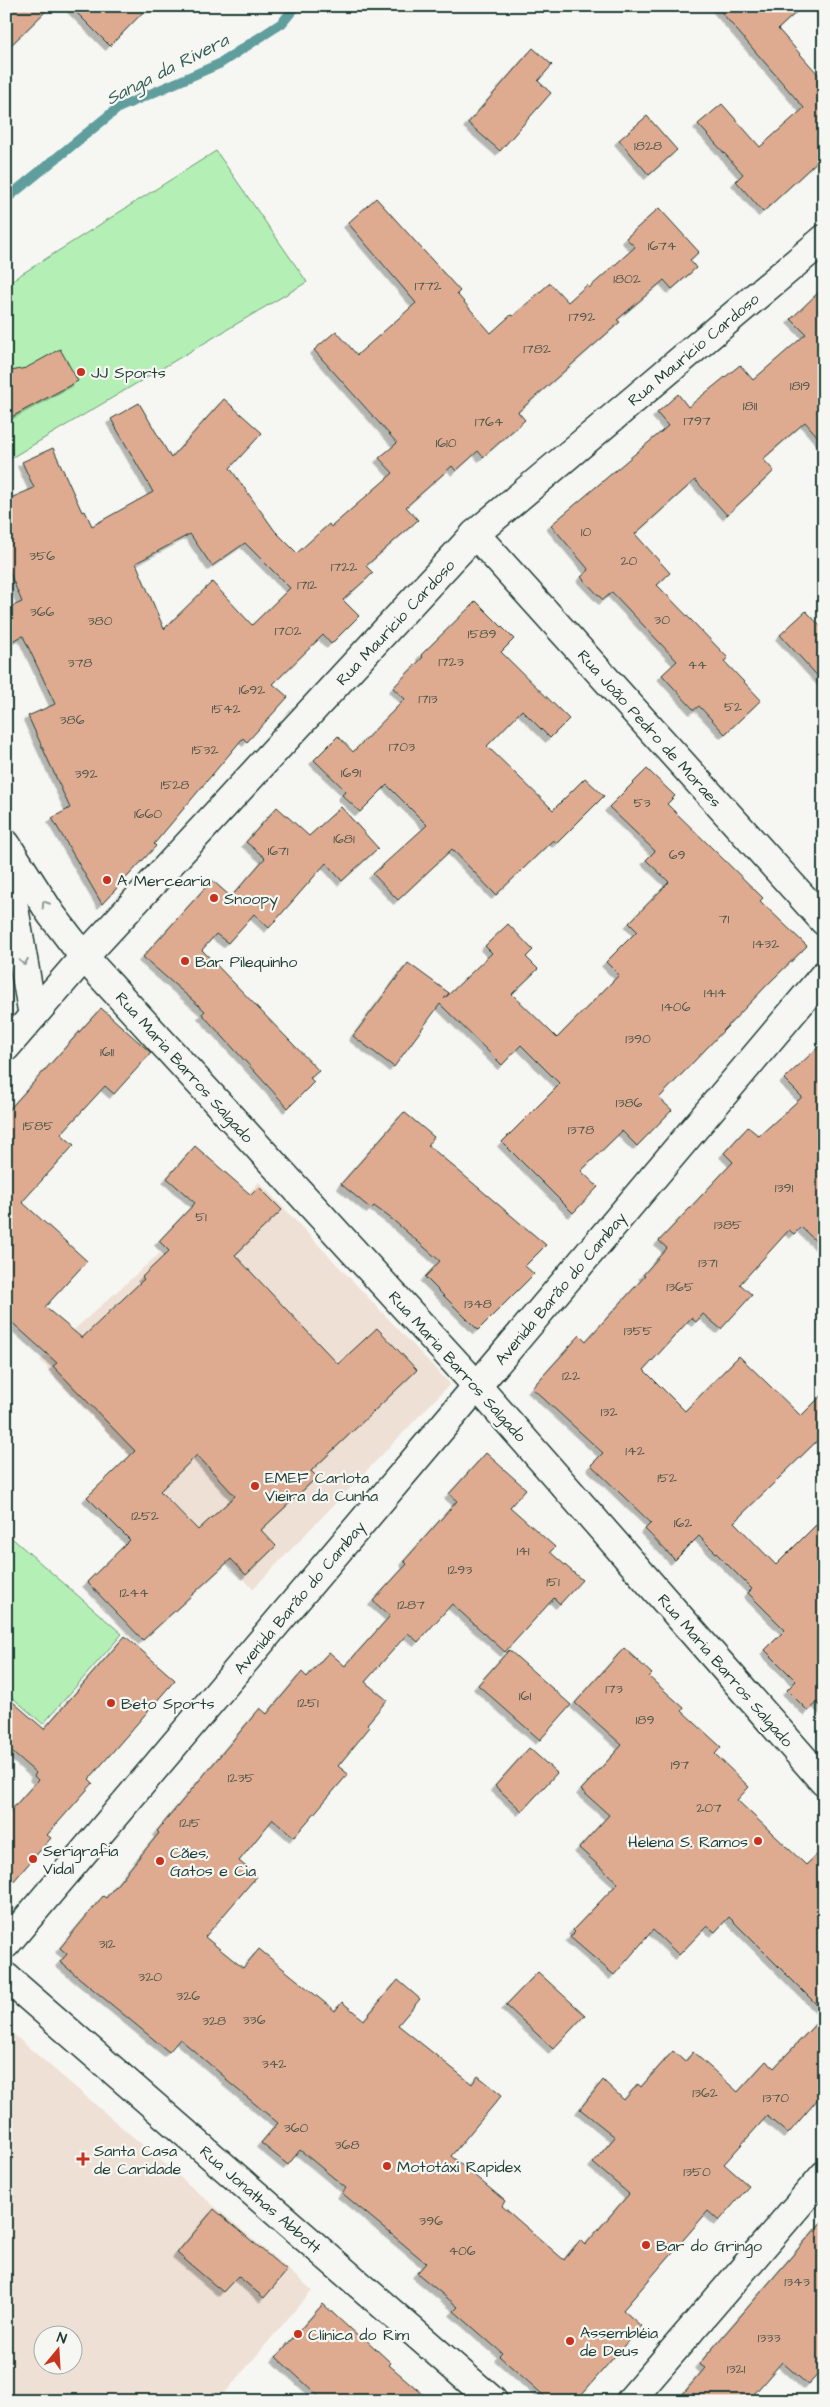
<svg xmlns="http://www.w3.org/2000/svg" width="830" height="2407" font-family="'Architects Daughter',sans-serif">
<defs>
<filter id="shadow"><feDropShadow dx="-4.5" dy="4.5" stdDeviation="0" flood-color="#0004"/></filter>
</defs>
<rect width="100%" height="100%" fill="#f6f6f2"/>
<filter id="ink" filterUnits="userSpaceOnUse"><feTurbulence type="fractalNoise" baseFrequency=".02" numOctaves="2"/><feDisplacementMap in="SourceGraphic" scale="10" xChannelSelector="R" yChannelSelector="G"/><feConvolveMatrix kernelMatrix="1 2 1 2 8 2 1 2 1" color-interpolation-filters="sRGB"/></filter>
<g filter="url(#ink)">
<g fill="#efe0d5" fill-rule="evenodd">
<polygon points="259,1182 450,1384 253,1589 40,1360 160,1253 175,1267"/>
<path d="M6 2028 312 2290 218 2401H6ZM42 2334H72V2364H42Z"/>
</g>
<g fill="#b4f0b5" stroke="#6a9674">
<polygon points="216,151 307,282 6,461 6,284"/>
<polygon points="6,1533 122,1634 43,1724 6,1692"/>
</g>
<g fill="none" stroke-linecap="round" stroke-linejoin="round">
<polyline stroke="#619e9e" stroke-width="10" points="6,199 118,108 219,64 282,23 296,6"/>
</g>
<g fill="#deab91" stroke="#1f3d34" fill-rule="evenodd" filter="url(#shadow)">
<polygon points="6,6 51,6 6,50"/>
<polygon points="70,6 149,6 110,46"/>
<polygon points="716,6 803,6 778,29 824,81 824,155 763,212 736,181 743,174 698,124 722,104 760,147 804,108"/>
<polygon points="533,48 552,65 538,81 551,93 500,151 468,123"/>
<polygon points="647,116 677,150 649,175 619,140"/>
<path d="M376 198 460 291 457 294 491 333 511 315 513 316 550 283 568 302 587 285 589 288 635 247 626 238 659 208 699 252 690 260 696 268 672 289 664 280 617 320 620 322 518 412 525 420 483 457 478 451 456 471 452 466 406 507 418 520 366 566 373 573 343 600 359 616 331 644 323 635 273 684 288 697 247 742 243 738 154 844 156 846 102 904 52 818 70 808 28 716 55 704 23 636 12 641 6 626V609L22 602 6 564V500L34 488 22 462 53 448 82 512 85 511 92 526 153 492 111 419 139 403 171 458 224 399 262 433 230 468 275 531 297 553 329 524 331 527 393 473 379 458 397 443 314 350 336 331 357 355 416 303 348 223ZM190 534 212 566 245 543 290 588 252 625 212 582 164 629 136 563Z"/>
<polygon points="824,287 824,444 805,422 763,459 774,471 727,515 695,480 635,534 670,573 657,585 728,658 724,661 761,700 725,734 699,706 694,710 662,675 677,661 612,592 603,600 581,577 589,570 551,525 668,426 657,413 678,394 688,407 740,365 753,380 806,334 791,319"/>
<polygon points="60,349 78,381 6,420 6,372 26,368"/>
<polygon points="476,601 514,639 501,652 569,719 550,738 522,710 487,746 553,810 585,778 604,796 557,843 553,840 496,895 452,849 398,900 373,874 427,825 387,785 360,812 342,795 346,791 314,760 338,736 353,752 405,699 393,688 423,657 421,655"/>
<polygon points="806,611 824,630 824,683 780,635"/>
<polygon points="647,769 675,796 667,804 763,898 760,901 807,946 769,983 659,1098 672,1110 637,1146 622,1131 581,1171 598,1187 573,1213 502,1142 560,1084 521,1045 502,1065 440,1004 394,1067 353,1036 408,963 449,993 444,999 492,953 485,946 508,924 533,950 526,957 538,969 512,994 557,1038 619,975 606,962 637,931 629,923 669,882 646,860 655,851 609,807"/>
<polygon points="277,807 309,836 341,807 378,848 342,881 326,863 269,928 254,914 228,943 216,934 202,950 319,1071 310,1078 314,1082 288,1108 202,1014 205,1011 143,957 212,880 231,897 265,858 246,842"/>
<path d="M101 1008 151 1053 114 1094 105 1086 61 1134 74 1145 22 1202 87 1261 45 1307 82 1338 144 1279 142 1277 169 1251 159 1241 195 1203 167 1178 195 1146 251 1195 259 1187 282 1210 235 1255 338 1364 377 1328 417 1370 311 1471 317 1477 261 1530 276 1546 246 1575 231 1559 143 1640 87 1582 130 1540 87 1497 135 1451 53 1366 57 1363 6 1317V1113ZM197 1455 235 1496 198 1530 160 1491Z"/>
<polygon points="824,1042 824,1249 801,1227 794,1234 789,1230 740,1284 752,1295 721,1329 703,1314 696,1322 691,1318 644,1370 685,1411 739,1356 801,1416 824,1393 824,1434 734,1522 776,1565 824,1517 824,1710 817,1703 808,1711 787,1690 796,1681 765,1650 785,1630 748,1593 752,1589 699,1536 675,1560 645,1529 651,1523 591,1465 603,1453 532,1388 580,1335 586,1341 645,1276 643,1275 667,1248 659,1241 733,1162 724,1153 748,1127 759,1136 802,1097 784,1079"/>
<polygon points="404,1112 434,1137 428,1145 546,1245 525,1266 534,1274 478,1330 425,1277 440,1261 393,1220 374,1206 371,1209 341,1184"/>
<polygon points="486,1453 526,1489 510,1507 555,1547 550,1552 582,1580 560,1604 554,1598 505,1652 452,1604 418,1642 408,1633 365,1682 387,1700 367,1724 370,1727 338,1766 348,1774 294,1837 273,1819 239,1861 257,1876 205,1937 243,1968 259,1949 335,2011 342,2002 364,2020 398,1980 420,1999 398,2025 472,2084 478,2076 502,2095 451,2156 505,2201 502,2206 564,2260 580,2240 585,2245 629,2194 593,2163 615,2137 580,2109 603,2080 624,2100 638,2084 641,2087 673,2051 685,2062 693,2052 738,2092 766,2061 774,2068 824,2015 824,2092 788,2134 767,2116 724,2164 749,2186 719,2221 708,2211 623,2310 641,2326 576,2401 550,2401 499,2356 502,2353 454,2311 458,2307 417,2273 426,2263 342,2193 346,2188 300,2150 288,2165 261,2143 278,2123 226,2080 227,2079 180,2039 169,2052 60,1962 67,1954 60,1948 103,1896 106,1898 159,1833 157,1831 260,1708 267,1714 302,1672 307,1677 329,1652 345,1666 390,1616 373,1601 407,1564 404,1561 457,1501 449,1494"/>
<polygon points="125,1636 175,1680 89,1779 93,1783 47,1835 51,1838 6,1890 6,1816 38,1780 34,1776 36,1773 6,1747 6,1696 44,1729"/>
<polygon points="624,1648 652,1674 649,1677 684,1708 682,1711 721,1747 715,1754 749,1787 737,1800 806,1865 824,1848 824,2012 729,1917 715,1932 707,1926 679,1955 653,1930 614,1975 570,1937 575,1932 573,1930 618,1883 579,1848 609,1815 581,1790 622,1745 575,1703"/>
<polygon points="509,1650 571,1705 540,1740 478,1685"/>
<polygon points="529,1748 557,1773 522,1811 495,1786"/>
<polygon points="538,1972 585,2015 553,2049 506,2005"/>
<polygon points="214,2209 287,2271 264,2298 238,2276 223,2292 177,2253"/>
<polygon points="824,2219 824,2368 808,2385 782,2362 748,2401 677,2401 705,2368 699,2364"/>
<polygon points="323,2304 362,2340 364,2338 391,2363 389,2365 431,2401 324,2401 276,2357"/>
</g>
<g fill="none" stroke-linecap="round" stroke-linejoin="round">
<g stroke="#1f3d34" stroke-width="31">
<g id="street">
<polyline points="475,534 824,921"/>
<polyline points="84,957 475,534 824,239"/>
<polyline points="6,1944 824,975"/>
<polyline points="6,1977 493,2401"/>
<polyline points="630,2401 824,2175"/>
</g>
</g>
<g stroke="#1f3d34" stroke-width="31">
<g id="secondary">
<polyline points="6,844 51,914 84,957 477,1386 824,1782"/>
<polyline points="6,862 33,1016"/>
<polyline points="6,1047 84,957"/>
</g>
</g>
<use href="#street" stroke="#f6f6f2" stroke-width="28"/>
<use href="#secondary" stroke="#f6f6f2" stroke-width="28"/>
</g>
<defs><path id="oneway-chevron" d="M-2-3.5L2.5 0L-2 3.5" fill="none" stroke-width="1.6" stroke-linecap="round" stroke-linejoin="round" transform="scale(1.25)"/></defs>
<g stroke="#8a9a93">
<use href="#oneway-chevron" transform="translate(45 904) rotate(-123)"/>
<use href="#oneway-chevron" transform="translate(24 962) rotate(80)"/>
</g>
</g>
<g fill="#c8321e" stroke="#f6f6f2" stroke-width="2">
<circle cx="81" cy="372" r="5"/>
<circle cx="107" cy="880" r="5"/>
<circle cx="214" cy="898" r="5"/>
<circle cx="185" cy="961" r="5"/>
<circle cx="255" cy="1486" r="5"/>
<circle cx="111" cy="1703" r="5"/>
<circle cx="758" cy="1841" r="5"/>
<circle cx="33" cy="1859" r="5"/>
<circle cx="160" cy="1861" r="5"/>
<path d="M80.5 2151.5h5v5h5v5h-5v5h-5v-5h-5v-5h5z"/>
<circle cx="387" cy="2166" r="5"/>
<circle cx="646" cy="2245" r="5"/>
<circle cx="298" cy="2334" r="5"/>
<circle cx="570" cy="2341" r="5"/>
</g>
<g text-anchor="middle" stroke-width="4.5" stroke-linejoin="round" paint-order="stroke">
<g font-size="14" fill="#4f584b">
<text x="648" y="150">1828</text>
<text x="662" y="250">1674</text>
<text x="627" y="283">1802</text>
<text x="428" y="290">1772</text>
<text x="582" y="321">1792</text>
<text x="537" y="353">1782</text>
<text x="800" y="390">1819</text>
<text x="750" y="410">1811</text>
<text x="697" y="425">1797</text>
<text x="489" y="426">1764</text>
<text x="446" y="447">1610</text>
<text x="586" y="536">10</text>
<text x="42" y="560">356</text>
<text x="629" y="565">20</text>
<text x="344" y="571">1722</text>
<text x="307" y="589">1712</text>
<text x="42" y="616">366</text>
<text x="662" y="624">30</text>
<text x="100" y="625">380</text>
<text x="288" y="635">1702</text>
<text x="482" y="638">1589</text>
<text x="451" y="666">1723</text>
<text x="80" y="667">378</text>
<text x="697" y="669">44</text>
<text x="252" y="694">1692</text>
<text x="428" y="703">1713</text>
<text x="733" y="711">52</text>
<text x="226" y="713">1542</text>
<text x="72" y="724">386</text>
<text x="402" y="751">1703</text>
<text x="205" y="754">1532</text>
<text x="351" y="777">1691</text>
<text x="86" y="778">392</text>
<text x="175" y="789">1528</text>
<text x="642" y="807">53</text>
<text x="148" y="818">1660</text>
<text x="344" y="843">1681</text>
<text x="278" y="855">1671</text>
<text x="677" y="859">69</text>
<text x="724" y="923">71</text>
<text x="766" y="948">1432</text>
<text x="715" y="997">1414</text>
<text x="676" y="1011">1406</text>
<text x="638" y="1043">1390</text>
<text x="107" y="1056">1611</text>
<text x="629" y="1107">1386</text>
<text x="38" y="1130">1585</text>
<text x="581" y="1134">1378</text>
<text x="784" y="1192">1391</text>
<text x="201" y="1221">51</text>
<text x="728" y="1229">1385</text>
<text x="708" y="1267">1371</text>
<text x="680" y="1291">1365</text>
<text x="478" y="1308">1348</text>
<text x="638" y="1335">1355</text>
<text x="571" y="1380">122</text>
<text x="609" y="1416">132</text>
<text x="635" y="1455">142</text>
<text x="667" y="1482">152</text>
<text x="145" y="1520">1252</text>
<text x="683" y="1527">162</text>
<text x="523" y="1555">141</text>
<text x="460" y="1574">1293</text>
<text x="553" y="1586">151</text>
<text x="134" y="1597">1244</text>
<text x="411" y="1609">1287</text>
<text x="614" y="1693">173</text>
<text x="525" y="1700">161</text>
<text x="308" y="1707">1251</text>
<text x="645" y="1724">189</text>
<text x="680" y="1769">197</text>
<text x="241" y="1782">1235</text>
<text x="709" y="1812">207</text>
<text x="190" y="1827">1215</text>
<text x="107" y="1948">312</text>
<text x="150" y="1981">320</text>
<text x="188" y="2000">326</text>
<text x="254" y="2024">336</text>
<text x="214" y="2025">328</text>
<text x="274" y="2068">342</text>
<text x="705" y="2097">1362</text>
<text x="776" y="2102">1370</text>
<text x="296" y="2132">360</text>
<text x="347" y="2149">368</text>
<text x="697" y="2176">1350</text>
<text x="431" y="2225">396</text>
<text x="462" y="2255">406</text>
<text x="797" y="2286">1343</text>
<text x="769" y="2342">1333</text>
<text x="736" y="2373">1321</text>
</g>
<g font-size="16" fill="#1f3d34" stroke="#f6f6f2">
<text transform="translate(693 349) rotate(-40)" y="6">Rua Maurício Cardoso</text>
<text transform="translate(395 622) rotate(-47)" y="6">Rua Maurício Cardoso</text>
<text transform="translate(650 728) rotate(48)" y="6">Rua João Pedro de Moraes</text>
<text transform="translate(185 1067) rotate(48)" y="6">Rua Maria Barros Salgado</text>
<text transform="translate(560 1288) rotate(-50)" y="6">Avenida Barão do Cambay</text>
<text transform="translate(458 1366) rotate(48)" y="6">Rua Maria Barros Salgado</text>
<text transform="translate(299 1597) rotate(-50)" y="6">Avenida Barão do Cambay</text>
<text transform="translate(726 1670) rotate(49)" y="6">Rua Maria Barros Salgado</text>
<text transform="translate(261 2199) rotate(41)" y="6">Rua Jonathas Abbott</text>
</g>
<g font-size="16" fill="#1f3d34" stroke="#f6f6f2" text-anchor="start">
<text x="91" y="378">JJ Sports</text>
<text x="117" y="886">A Mercearia</text>
<text x="224" y="904">Snoopy</text>
<text x="195" y="967">Bar Pilequinho</text>
<text x="265" y="1483">EMEF Carlota<tspan x="265" dy="18">Vieira da Cunha</tspan></text>
<text x="121" y="1709">Beto Sports</text>
<text x="748" y="1847" text-anchor="end">Helena S. Ramos</text>
<text x="43" y="1856">Serigrafia<tspan x="43" dy="18">Vidal</tspan></text>
<text x="170" y="1858">Cães,<tspan x="170" dy="18">Gatos e Cia</tspan></text>
<text x="94" y="2156">Santa Casa<tspan x="94" dy="18">de Caridade</tspan></text>
<text x="397" y="2172">Mototáxi Rapidex</text>
<text x="656" y="2251">Bar do Gringo</text>
<text x="580" y="2338">Assembléia<tspan x="580" dy="18">de Deus</tspan></text>
<text x="308" y="2340">Clínica do Rim</text>
</g>
<g font-size="18" font-style="italic" fill="#355d57" stroke="#f6f6f2">
<text transform="translate(167 69) rotate(-27)" y="6">Sanga da Rivera</text>
</g>
</g>
<rect width="830" height="2407" fill="none" stroke="#f6f6f2" stroke-width="25"/>
<rect x="12" y="12" width="805" height="2382" fill="none" stroke="#1f3d34" stroke-width="2" filter="url(#ink)"/>
<g transform="translate(58 2350) rotate(18)"><circle r="24" fill="#f6f6f2" stroke="#a0aca6"/>
<path d="M0-4L9 19L0 12L-9 19Z" fill="#c8321e"/>
<text y="-8" font-size="14" font-weight="bold" text-anchor="middle" fill="#1f3d34">N</text>
</g>
</svg>
